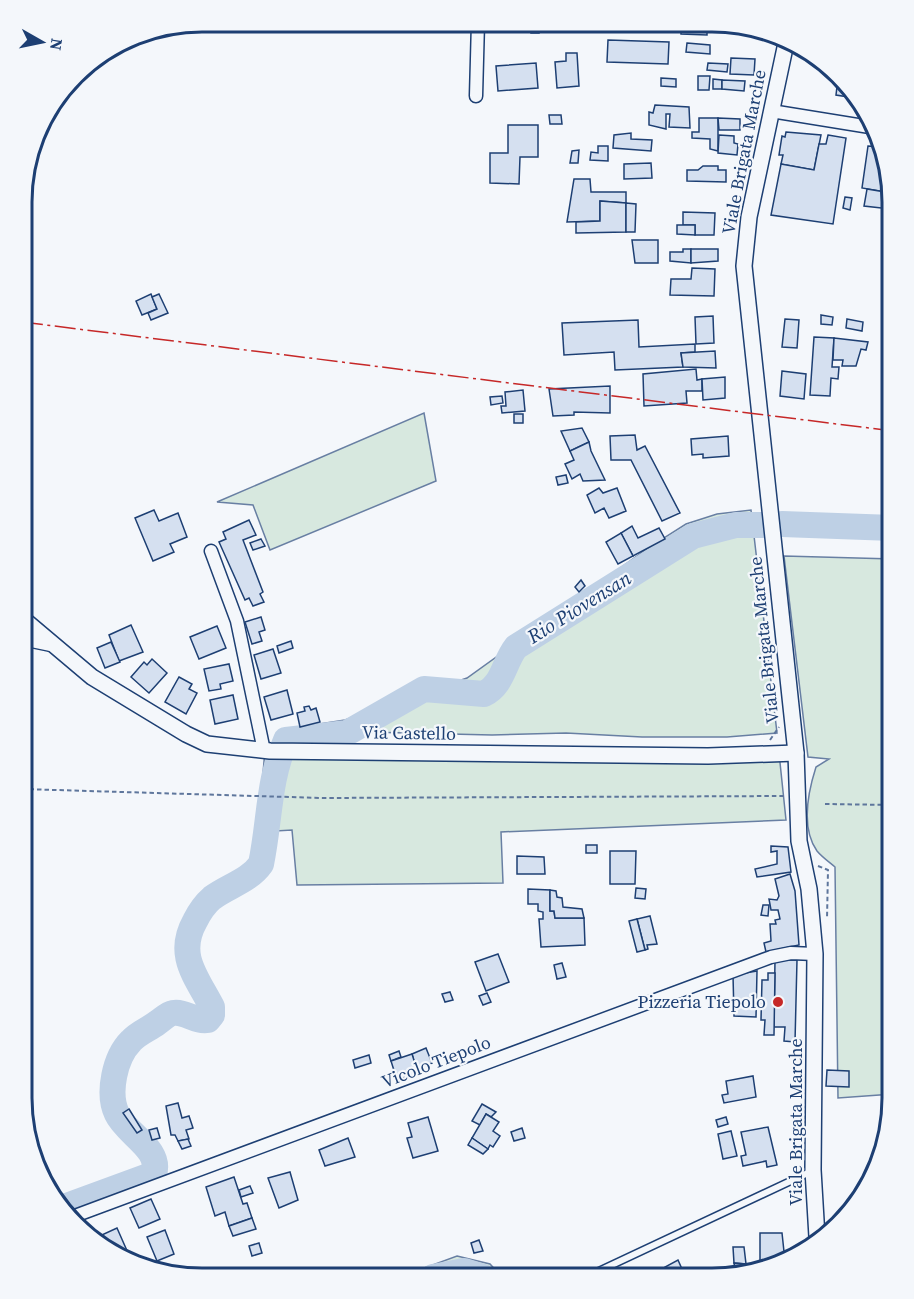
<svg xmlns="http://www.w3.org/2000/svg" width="914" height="1299" font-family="'Source Serif 4',serif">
<rect width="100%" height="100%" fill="#f4f7fb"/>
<g fill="#d7e8df" stroke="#687fa3" stroke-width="1.5">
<polygon points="424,413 436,481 270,550 253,505 217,502"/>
<polygon points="751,510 777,733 727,737 642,737 566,733 492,735 281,730 345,720 467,678 648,548 686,524 717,514"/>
<path d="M784 556 893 559V1094L838 1098 835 867C829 862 822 857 817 851 801 828 808 792 816 767L829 759 808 757Z"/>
<polygon points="265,750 779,753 786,820 501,832 503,883 297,885 292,830 258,832"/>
<polygon points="457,1256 490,1264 502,1277 400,1277"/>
</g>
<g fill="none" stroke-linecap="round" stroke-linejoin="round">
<g stroke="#bed0e5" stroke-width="26">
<polyline points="782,524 893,528"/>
<path d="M64 1207 154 1174C162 1149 126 1134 117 1114 107 1093 115 1057 131 1041 138 1033 149 1029 157 1023 162 1020 167 1014 173 1013 185 1011 195 1022 208 1020L212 1015V1007C196 976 176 955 195 921 199 913 205 904 212 898 228 886 249 881 261 864 270 821 268 780 286 740L347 733 424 689 484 694C503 685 504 662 516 647L693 536 736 525H765"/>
<polyline points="433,1277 464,1271 483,1277"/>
</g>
</g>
<g fill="#d5e0f0" stroke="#1d3f73" stroke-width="1.5">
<rect x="500" y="22" width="21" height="5"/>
<rect x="531" y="22" width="8" height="11"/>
<polygon points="668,22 677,22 677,30 668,29"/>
<polygon points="681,22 707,24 707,35 681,34"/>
<polygon points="608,40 669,42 668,64 607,62"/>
<polygon points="687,43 710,45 710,54 686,52"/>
<polygon points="566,53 577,53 579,86 557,88 555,62 566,61"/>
<polygon points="731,58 755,59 754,75 730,74"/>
<polygon points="536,63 538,88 498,91 496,66"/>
<polygon points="708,63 728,64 727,72 707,70"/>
<polygon points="698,76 710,76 709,90 698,90"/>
<polygon points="661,78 676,79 676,87 661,86"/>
<polygon points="838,78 855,98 836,95"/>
<polygon points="713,79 722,80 722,89 713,89"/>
<polygon points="722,80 745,81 744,91 722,89"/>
<polygon points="655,105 689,107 690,128 669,127 670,114 666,114 666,129 649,125 649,112 653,113"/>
<polygon points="549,115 561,115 562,124 550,124"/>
<polygon points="699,118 718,118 718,151 710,149 710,139 692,138 692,132 699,132"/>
<polygon points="718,118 740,119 740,130 719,130"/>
<polygon points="508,125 538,125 538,157 520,157 519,184 490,183 490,153 508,153"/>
<polygon points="786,132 821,135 814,170 781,164 783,155 779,155 782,136 785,137"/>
<polygon points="631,133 631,139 652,140 651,151 613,148 614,135"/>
<polygon points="719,135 734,136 734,143 738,144 737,155 718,153"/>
<polygon points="828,135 846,138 833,224 771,215 781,164 814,170 819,144 826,144"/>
<polygon points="598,146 608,146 608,161 590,160 591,152 598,153"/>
<polygon points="868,146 880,147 891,193 862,188"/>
<polygon points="579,150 578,163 570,163 572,151"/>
<polygon points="651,163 652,178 624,179 624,164"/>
<polygon points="703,166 718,166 718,170 726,170 726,182 687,181 687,170 698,170"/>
<polygon points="574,179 590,179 591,192 626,192 626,203 600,201 600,221 567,222"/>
<polygon points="867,189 891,193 890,209 864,206"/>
<polygon points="845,197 852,198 850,210 843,208"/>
<polygon points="600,201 626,203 626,232 576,233 576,222 600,221"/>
<polygon points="626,203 636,204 635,232 626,232"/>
<polygon points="683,212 715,213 714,235 695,235 695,225 683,225"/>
<polygon points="677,225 695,225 695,235 677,234"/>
<polygon points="632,240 658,240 658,263 635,263"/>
<polygon points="683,249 691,249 691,263 670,261 670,252 683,252"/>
<polygon points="691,249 718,249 718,261 691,263"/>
<polygon points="692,268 715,269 714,296 670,295 671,279 691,279"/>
<polygon points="151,294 157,309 142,315 136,301"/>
<polygon points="159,294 168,313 151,320 148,313 157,309 152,297"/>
<polygon points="821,315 833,317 832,325 821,324"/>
<polygon points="713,316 714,343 696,344 695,317"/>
<polygon points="785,319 799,320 797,348 782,347"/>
<polygon points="847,319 863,322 862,331 846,328"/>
<polygon points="638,320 639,347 695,344 695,352 681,353 683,367 615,370 614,352 564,355 562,323"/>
<polygon points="814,337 834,338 832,367 839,367 838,379 831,378 830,396 810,395"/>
<polygon points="834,338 868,342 866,350 861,349 856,366 842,366 843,360 833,360"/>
<polygon points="715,351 716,368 683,367 681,353"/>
<polygon points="696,369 697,380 702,379 702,391 686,391 687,403 644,406 643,374"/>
<polygon points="782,371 806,374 804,399 780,396"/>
<polygon points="725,377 725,398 703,400 702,379"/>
<polygon points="610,386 610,413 574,412 574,415 553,416 549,389"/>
<polygon points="523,390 525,411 502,413 501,406 506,406 505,392"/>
<polygon points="502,396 503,403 491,405 490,397"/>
<rect x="514" y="414" width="9" height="9"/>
<polygon points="582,428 589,442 570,451 561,431"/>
<polygon points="635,435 637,450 645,446 680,513 662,521 631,460 611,460 610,436"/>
<polygon points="728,436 729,456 703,458 703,454 692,455 691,439"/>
<polygon points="589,442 591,451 605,480 583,481 580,474 572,479 565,464 574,460 570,451"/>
<polygon points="566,475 568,483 558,485 556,477"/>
<polygon points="599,488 603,493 617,488 626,511 609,518 604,508 595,513 587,495"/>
<polygon points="154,510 159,521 178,513 187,537 170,544 174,552 153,561 135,518"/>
<polygon points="249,520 256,535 243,540 263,592 260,594 264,602 253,606 249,598 245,600 219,542 226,539 223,532"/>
<polygon points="632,526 638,538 659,528 665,539 633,556 621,533"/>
<polygon points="621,533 633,556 618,564 606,542"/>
<polygon points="261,539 265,546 253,550 250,543"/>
<polygon points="581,580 585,586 579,592 575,587"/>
<polygon points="261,617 265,630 259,632 262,641 252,644 245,622"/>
<polygon points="131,625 143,652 119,661 109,635"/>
<polygon points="217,626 226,648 199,659 190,637"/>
<polygon points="291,641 293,648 279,653 277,646"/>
<polygon points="111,642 120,662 105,668 97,648"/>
<polygon points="273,649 281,673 261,679 254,655"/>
<polygon points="152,659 167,673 149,693 131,677 144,662 147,665"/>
<polygon points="229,664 233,681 220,684 221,689 209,691 204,669"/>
<polygon points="179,677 192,684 189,689 197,693 186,714 165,702"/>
<polygon points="287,690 293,714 271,720 264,697"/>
<polygon points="233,695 238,719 215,724 210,700"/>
<polygon points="309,706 311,710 316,708 320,722 300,727 297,713 305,711 304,707"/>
<rect x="586" y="845" width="11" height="8"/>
<polygon points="771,846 788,847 791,872 757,877 755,869 777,864 777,851 771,852"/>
<polygon points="610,851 636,851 635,884 610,884"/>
<polygon points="517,856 544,857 545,874 517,874"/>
<polygon points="790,874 795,891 799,945 766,952 764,943 771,941 770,924 776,924 775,920 780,919 778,910 771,910 769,899 777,900 779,896 775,879"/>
<polygon points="636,888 646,889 645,899 635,898"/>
<polygon points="528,889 550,890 550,911 554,911 555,918 584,918 585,945 541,947 539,919 543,919 543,912 538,911 538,904 528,904"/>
<polygon points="550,890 556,891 557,897 562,898 563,907 582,909 584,918 555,918 554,911 550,911"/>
<polygon points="763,905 769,905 768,916 761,915"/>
<polygon points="650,916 657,944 647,945 648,949 645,950 637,919"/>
<polygon points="637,919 645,950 637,952 629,921"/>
<polygon points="498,954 509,982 486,991 475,962"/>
<polygon points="775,960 797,960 795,1042 784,1041 785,1027 774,1027"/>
<polygon points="562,963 566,977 557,979 554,965"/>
<polygon points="757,971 756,1017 734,1016 733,975"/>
<polygon points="768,973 775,973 774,1035 764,1035 765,1020 761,1020 762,980 768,980"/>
<polygon points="450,992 453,1000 445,1002 442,994"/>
<polygon points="487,993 491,1002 483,1005 479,996"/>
<polygon points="426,1048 432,1063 416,1069 412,1054"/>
<polygon points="399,1051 401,1057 391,1061 389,1055"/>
<polygon points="412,1054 418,1073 397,1080 391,1061"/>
<polygon points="369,1055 371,1063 355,1068 353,1060"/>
<polygon points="827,1070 849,1071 849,1087 826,1086"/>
<polygon points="753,1076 756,1097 724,1103 722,1095 728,1094 726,1081"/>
<polygon points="178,1103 182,1118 189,1116 193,1128 186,1130 189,1139 178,1141 175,1135 171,1135 166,1106"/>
<polygon points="482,1104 496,1112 491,1117 486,1114 480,1125 472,1121"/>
<polygon points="129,1109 142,1130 137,1133 123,1113"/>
<polygon points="486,1114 499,1122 493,1131 500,1136 493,1147 490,1145 488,1149 472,1138"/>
<polygon points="428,1117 438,1151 413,1158 407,1138 412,1137 408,1123"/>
<polygon points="726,1117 728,1124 718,1127 716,1120"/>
<polygon points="768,1127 777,1165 767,1167 766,1161 743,1166 741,1156 746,1155 741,1132"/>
<polygon points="157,1128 160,1138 152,1140 149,1130"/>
<polygon points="522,1128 525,1138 514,1141 511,1132"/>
<polygon points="731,1131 737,1156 723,1159 718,1134"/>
<polygon points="348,1138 355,1157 325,1166 319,1150"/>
<polygon points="472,1138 488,1149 483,1154 468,1145"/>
<polygon points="188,1139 191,1146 182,1149 178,1141"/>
<polygon points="290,1172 298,1200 279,1208 268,1178"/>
<polygon points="234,1177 243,1204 247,1203 252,1218 229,1226 225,1212 215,1216 206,1187"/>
<polygon points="250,1186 253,1193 241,1197 239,1190"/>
<polygon points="151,1199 160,1219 139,1228 130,1208"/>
<polygon points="252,1218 256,1229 233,1236 229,1226"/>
<polygon points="117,1228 128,1253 124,1254 93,1239"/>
<polygon points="165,1230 174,1254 157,1261 147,1237"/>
<polygon points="760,1233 782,1233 785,1261 760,1261"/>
<polygon points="479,1240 483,1251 474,1253 471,1243"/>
<polygon points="259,1243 262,1253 252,1256 249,1246"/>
<polygon points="733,1247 744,1247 746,1264 734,1263"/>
<polygon points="678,1260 686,1278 670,1278 665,1267"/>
<polygon points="734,1263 746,1264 746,1270 725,1275 726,1272 735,1268"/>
<polygon points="236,1268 237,1277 220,1277 219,1272"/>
<polygon points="697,1268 703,1278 688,1278 687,1275"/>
<polygon points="181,1269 184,1277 170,1273"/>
</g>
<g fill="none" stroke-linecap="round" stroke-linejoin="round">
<g stroke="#1d3f73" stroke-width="9">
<polyline id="service" points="584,1278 812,1171"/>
</g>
<g stroke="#1d3f73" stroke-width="15">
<g id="minor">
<polyline points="476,96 478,22"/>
<polyline points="771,111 876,128"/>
<polyline points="211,551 237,621 264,751"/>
<polyline points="22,639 51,645"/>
<polyline points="72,1217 771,957 791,953 815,954"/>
</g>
</g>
<g stroke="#1d3f73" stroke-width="18">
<g id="tertiary">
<polyline points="786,43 749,217 744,266 796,753 799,841 809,889 815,954 813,1170 817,1237"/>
<polyline points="22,618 92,677 186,734 207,744 270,751 708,756 796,753"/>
</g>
</g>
<g stroke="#5e769c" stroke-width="2" stroke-dasharray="4.5 3" stroke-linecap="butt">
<polyline points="770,740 779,727"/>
<polyline points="22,789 322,798 784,796"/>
<polyline points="825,804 893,805"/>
<polyline points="818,866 828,870 827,919"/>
</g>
<use href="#service" stroke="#f4f7fb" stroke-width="6"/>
<use href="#minor" stroke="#f4f7fb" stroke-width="12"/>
<use href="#tertiary" stroke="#f4f7fb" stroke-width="15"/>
<polyline stroke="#c62828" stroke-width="1.5" stroke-dasharray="21 4.5 3 4.5" stroke-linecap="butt" points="22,322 893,431"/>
</g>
<circle fill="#c62828" stroke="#f4f7fb" stroke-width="2" cx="778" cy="1002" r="6"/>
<g text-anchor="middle" stroke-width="4.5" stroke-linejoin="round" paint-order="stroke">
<g font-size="18" fill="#1d3f73" stroke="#f4f7fb">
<text transform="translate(744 152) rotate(-79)" y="6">Viale Brigata Marche</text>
<text transform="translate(764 640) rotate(-96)" y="6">Viale Brigata Marche</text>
<text transform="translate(409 733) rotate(1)" y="6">Via Castello</text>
<text transform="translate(436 1062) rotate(-21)" y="6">Vicolo Tiepolo</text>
<text transform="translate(796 1122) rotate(-90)" y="6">Viale Brigata Marche</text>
</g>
<g font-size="18" fill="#1d3f73" stroke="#f4f7fb" text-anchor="end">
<text x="766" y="1008">Pizzeria Tiepolo</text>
</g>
<g font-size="20" font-style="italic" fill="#1d3f73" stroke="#f4f7fb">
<text transform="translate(579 607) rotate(-32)" y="7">Rio Piovensan</text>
</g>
</g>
<path d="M0 0H914V1299H0ZM202 32H712A170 170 0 0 1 882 202V1098A170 170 0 0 1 712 1268H202A170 170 0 0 1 32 1098V202A170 170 0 0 1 202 32Z" fill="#f4f7fb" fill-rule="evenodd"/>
<path fill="none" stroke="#1d3f73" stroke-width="3" d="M202 32H712A170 170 0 0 1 882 202V1098A170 170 0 0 1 712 1268H202A170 170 0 0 1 32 1098V202A170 170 0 0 1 202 32Z"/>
<g transform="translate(42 42) rotate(99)" stroke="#f4f7fb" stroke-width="4.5" paint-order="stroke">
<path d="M0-4.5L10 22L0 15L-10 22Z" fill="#1d3f73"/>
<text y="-9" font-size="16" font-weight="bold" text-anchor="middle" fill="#1d3f73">N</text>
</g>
</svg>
